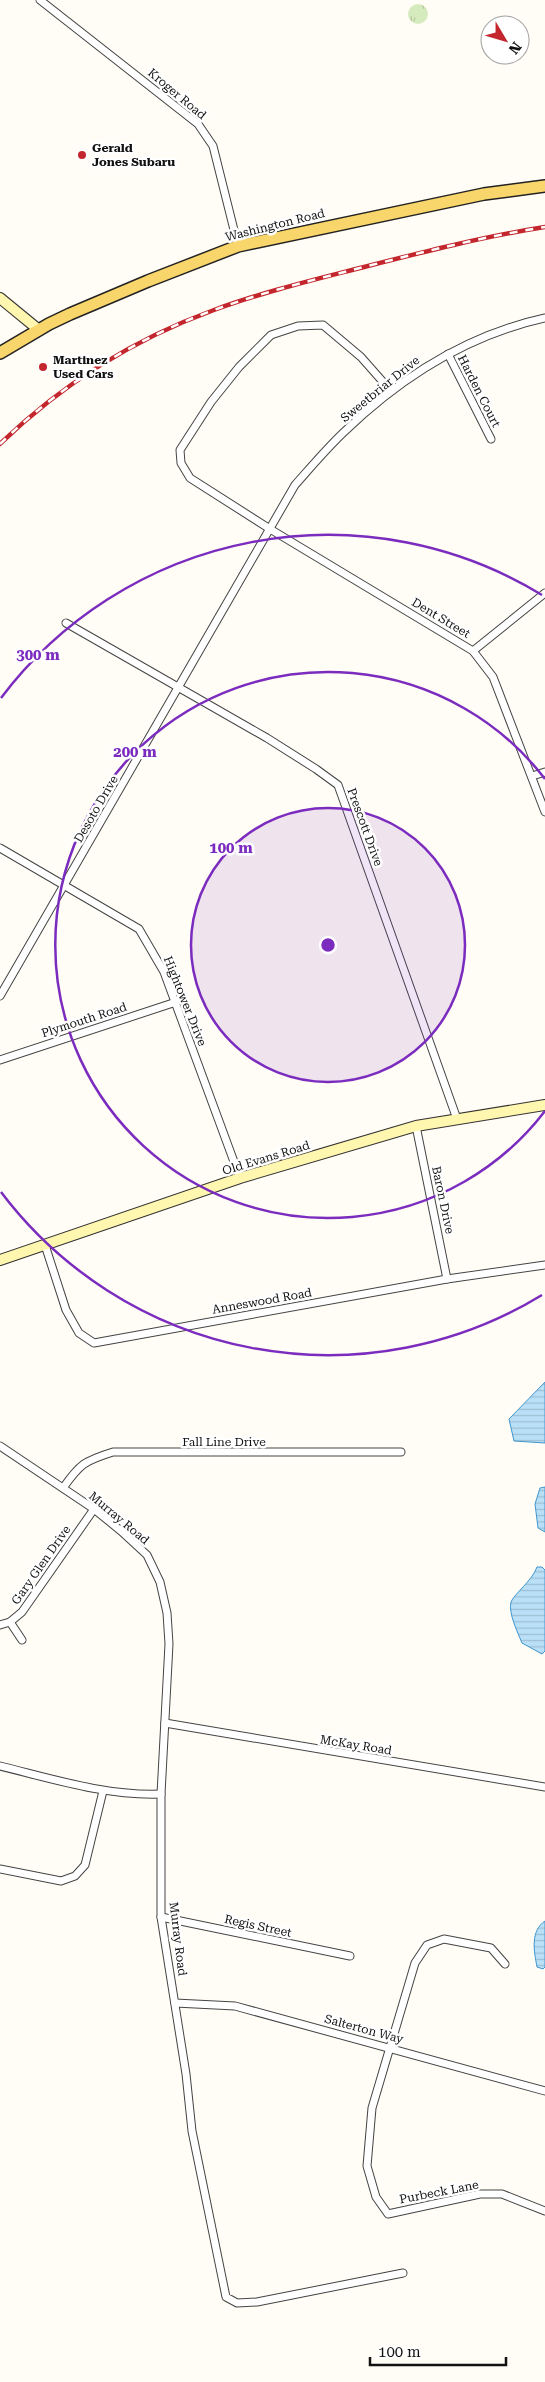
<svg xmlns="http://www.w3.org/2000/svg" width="545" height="2382" font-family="'Roboto Serif',serif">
<defs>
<pattern id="grass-tufts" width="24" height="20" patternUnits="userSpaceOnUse" patternTransform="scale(1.25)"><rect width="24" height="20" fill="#d5ebbd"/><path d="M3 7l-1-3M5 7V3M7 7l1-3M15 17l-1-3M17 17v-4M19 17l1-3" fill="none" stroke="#b6c8a1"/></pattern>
<pattern id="water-rules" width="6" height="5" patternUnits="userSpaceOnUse" patternTransform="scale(1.25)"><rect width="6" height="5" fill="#b9e0f7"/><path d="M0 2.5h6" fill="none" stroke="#9ebfd3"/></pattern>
</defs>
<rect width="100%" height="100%" fill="#fffdf5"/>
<circle fill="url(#grass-tufts)" cx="418" cy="14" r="10"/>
<g fill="url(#water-rules)" stroke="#3f96cf">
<polygon points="545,1382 545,1443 514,1441 509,1419"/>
<polygon points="545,1487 545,1532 538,1528 535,1504 540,1488"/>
<path d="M537 1567H542L545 1570V1651L542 1654 522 1643C518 1633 508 1613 511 1602 514 1594 532 1581 537 1567Z"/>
<path d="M545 1921V1967L543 1969 537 1967C534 1951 530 1931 545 1921Z"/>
</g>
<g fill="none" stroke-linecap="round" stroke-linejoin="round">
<g stroke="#444" stroke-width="9">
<g id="street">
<polyline points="40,0 198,124 213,146 238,246"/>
<polyline points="448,354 491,439"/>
<polyline points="391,391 361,357 323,325 298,326 271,335 239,367 211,402 180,450 181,463 190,478 270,529 473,651 493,677 545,812"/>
<polyline points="66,623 267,738 316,769 338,785 457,1119"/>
<polyline points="473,651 545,593"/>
<polyline points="532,776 545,772"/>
<polyline points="0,848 139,929 164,972 240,1178"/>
<path d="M0 996 295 485C311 467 327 448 344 432 401 377 467 335 545 318"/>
<polyline points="0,1060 176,1002"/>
<polyline points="416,1126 447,1279"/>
<polyline points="45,1245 66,1310 79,1333 94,1343 447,1279 545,1265"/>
<polyline points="0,1446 94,1509 121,1531 147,1555 160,1582 167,1613 169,1644 161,1794 161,1917 186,2074 192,2131 226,2297 237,2303 257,2302 403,2273"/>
<path d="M63 1488C80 1464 84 1461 113 1452H401"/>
<polyline points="10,1622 22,1640"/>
<polyline points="0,1625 10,1622 22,1612 94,1509"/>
<polyline points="165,1723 545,1787"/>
<path d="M0 1766C53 1779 106 1796 161 1794"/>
<polyline points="0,1869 61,1881 75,1876 85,1865 103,1791"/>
<polyline points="161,1917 350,1956"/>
<polyline points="505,1964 491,1948 444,1939 427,1945 415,1963 372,2108 367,2166 376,2197 388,2214 480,2194 502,2194 545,2211"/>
<polyline points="175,2003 235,2006 545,2091"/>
</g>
</g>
<g stroke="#333" stroke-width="12">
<g id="secondary">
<polyline points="0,298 39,330"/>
<polyline points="0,1260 240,1178 416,1126 545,1105"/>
</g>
</g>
<g stroke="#222" stroke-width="14">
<polyline id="primary" points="0,353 49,324 70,314 148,281 238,246 484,194 545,186"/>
</g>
<use href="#street" stroke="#fff" stroke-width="7"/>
<use href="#secondary" stroke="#fff6b0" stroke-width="10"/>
<use href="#primary" stroke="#f9d66b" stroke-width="11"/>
<g stroke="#c4262e" stroke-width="4.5">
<path id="rail" d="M0 444C61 385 134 339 214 310 260 293 309 281 356 269 419 253 481 237 545 227"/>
</g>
<use href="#rail" stroke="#fff" stroke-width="2.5" stroke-dasharray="8" stroke-linecap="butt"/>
</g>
<circle cx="328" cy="945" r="137" fill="#7b2cbf" fill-opacity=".12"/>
<g fill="none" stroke="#7b2cbf" stroke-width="2.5">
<circle cx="328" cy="945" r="137"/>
<path d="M545 1111A273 273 0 1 1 545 779"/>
<path d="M542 1295A410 410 0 0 1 1 1192M1 698A410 410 0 0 1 542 595"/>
</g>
<g fill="#c4262e" stroke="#fff" stroke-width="2">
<circle cx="82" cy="155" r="5"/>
<circle cx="43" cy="367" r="5"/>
</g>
<g text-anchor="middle" stroke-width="5" stroke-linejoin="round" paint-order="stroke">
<g font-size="12" fill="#111" stroke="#fff">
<text transform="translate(177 94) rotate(40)" y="4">Kroger Road</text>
<text transform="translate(275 225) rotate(-14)" y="4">Washington Road</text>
<text transform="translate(380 389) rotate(-39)" y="4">Sweetbriar Drive</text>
<text transform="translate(479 391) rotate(63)" y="4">Harden Court</text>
<text transform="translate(441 618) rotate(31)" y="4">Dent Street</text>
<text transform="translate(96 809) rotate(-60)" y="4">Desoto Drive</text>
<text transform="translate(365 827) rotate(70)" y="4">Prescott Drive</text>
<text transform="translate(185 1001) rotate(68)" y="4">Hightower Drive</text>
<text transform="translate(84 1020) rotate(-18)" y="4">Plymouth Road</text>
<text transform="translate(266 1158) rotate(-17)" y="4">Old Evans Road</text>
<text transform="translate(443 1200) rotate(78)" y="4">Baron Drive</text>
<text transform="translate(262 1301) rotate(-10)" y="4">Anneswood Road</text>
<text x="224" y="1446">Fall Line Drive</text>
<text transform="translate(119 1518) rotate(40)" y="4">Murray Road</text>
<text transform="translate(41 1565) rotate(-55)" y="4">Gary Glen Drive</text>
<text transform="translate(356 1745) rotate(9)" y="4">McKay Road</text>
<text transform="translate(258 1926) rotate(12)" y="4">Regis Street</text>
<text transform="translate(178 1939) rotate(83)" y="4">Murray Road</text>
<text transform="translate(364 2029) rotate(15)" y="4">Salterton Way</text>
<text transform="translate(439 2192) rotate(-11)" y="4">Purbeck Lane</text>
</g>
<g font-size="12" font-weight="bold" fill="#111" stroke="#fff" text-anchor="start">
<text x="92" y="152">Gerald<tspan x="92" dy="14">Jones Subaru</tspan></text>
<text x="53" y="364">Martinez<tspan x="53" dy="14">Used Cars</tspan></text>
</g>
</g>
<circle cx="328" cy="945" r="8" fill="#7b2cbf" stroke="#fff" stroke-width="2.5"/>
<g font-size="15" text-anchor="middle" font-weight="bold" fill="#7b2cbf" stroke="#fff" stroke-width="5" stroke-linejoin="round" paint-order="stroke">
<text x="38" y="660">300 m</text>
<text x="135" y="757">200 m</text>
<text x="231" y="853">100 m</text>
</g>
<g transform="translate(505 40) rotate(128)"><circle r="24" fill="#ffffff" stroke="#a0a0a0"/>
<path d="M0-4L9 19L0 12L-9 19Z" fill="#c4262e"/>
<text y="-8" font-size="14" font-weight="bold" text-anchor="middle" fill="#111111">N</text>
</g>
<path d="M370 2357v8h136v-8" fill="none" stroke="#111111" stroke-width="2.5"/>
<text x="378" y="2357" font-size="15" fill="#111111" stroke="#ffffff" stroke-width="4" paint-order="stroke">100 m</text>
</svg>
